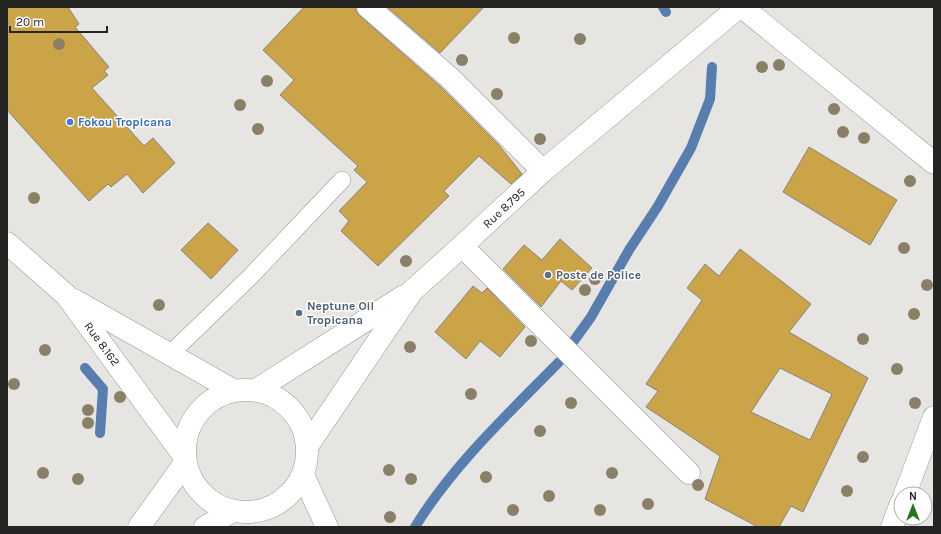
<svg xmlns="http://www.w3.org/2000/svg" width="941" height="534" font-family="Karla,sans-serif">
<rect width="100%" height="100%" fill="#e7e5e2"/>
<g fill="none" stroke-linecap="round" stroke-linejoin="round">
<g stroke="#587eaf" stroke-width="10">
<polyline points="663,7 666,12"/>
<polyline points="573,342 591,317 629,250 658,206 691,148 710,99 712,67"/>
<polyline points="85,368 103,389 100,433"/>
<path d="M415 527C453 465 508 414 559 362"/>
</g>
</g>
<g fill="#cba448" stroke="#858481" fill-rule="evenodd">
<polygon points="7,7 68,7 79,24 75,27 109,67 104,71 108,75 92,88 144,146 153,138 175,163 143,193 127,174 111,187 108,184 89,201 7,110"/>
<polygon points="304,7 356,7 356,11 360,16 441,87 499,145 522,174 511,184 479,156 444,191 449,196 378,266 341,231 349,221 339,211 367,182 354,170 358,166 280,95 294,80 263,50"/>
<polygon points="387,7 484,7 440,53"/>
<polygon points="809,147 897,200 870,245 783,192"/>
<polygon points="208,223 238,250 211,279 181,250"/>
<polygon points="560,239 592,268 572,290 561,281 541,307 503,269 524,245 542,260"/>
<path d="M740 249 811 304 789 332 868 378 803 512 791 506 779 527H758L705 499 720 456 646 407 658 391 646 384 702 300 687 288 705 264 719 276ZM780 368 832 394 810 440 751 412Z"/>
<polygon points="473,286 482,293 487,288 525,327 500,357 480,341 466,359 435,332"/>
</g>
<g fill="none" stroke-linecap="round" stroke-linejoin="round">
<g stroke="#989794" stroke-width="18">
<polyline id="service" points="169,355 250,277 342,180"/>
</g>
<g stroke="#989794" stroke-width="23">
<g id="minor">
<polyline points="368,7 450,78 543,171"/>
<polyline points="742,7 934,163"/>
<polyline points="462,246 689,473"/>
<polyline points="905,494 934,417"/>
<polyline points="892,527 901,503"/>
</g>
</g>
<g stroke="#989794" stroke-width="23">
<g id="trunk">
<polyline points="7,243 66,295 184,456"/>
<polyline points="74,300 233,390"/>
<circle cx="246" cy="451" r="61"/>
<polyline points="256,390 404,296"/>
<polyline points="308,445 412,291 462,246 543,171 739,7"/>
<polyline points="303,475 327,527"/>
<polyline points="139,527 185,463"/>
<polyline points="205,527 233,511"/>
</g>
</g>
<use href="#service" stroke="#fff" stroke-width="17"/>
<use href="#minor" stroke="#fff" stroke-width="22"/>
<use href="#trunk" stroke="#fff" stroke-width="22"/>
</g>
<g fill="#8a8068">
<circle cx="514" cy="38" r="6"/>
<circle cx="580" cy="39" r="6"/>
<circle cx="59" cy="44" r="6"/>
<circle cx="462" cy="60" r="6"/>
<circle cx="779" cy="65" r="6"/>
<circle cx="762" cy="67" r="6"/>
<circle cx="267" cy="81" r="6"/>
<circle cx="497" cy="94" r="6"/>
<circle cx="240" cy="105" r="6"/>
<circle cx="834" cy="109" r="6"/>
<circle cx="258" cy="129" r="6"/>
<circle cx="843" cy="132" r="6"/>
<circle cx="864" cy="138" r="6"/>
<circle cx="540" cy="139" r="6"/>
<circle cx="910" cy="181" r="6"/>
<circle cx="34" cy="198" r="6"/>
<circle cx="904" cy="248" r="6"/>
<circle cx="406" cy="261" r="6"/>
<circle cx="595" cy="279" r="6"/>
<circle cx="927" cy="285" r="6"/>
<circle cx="585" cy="290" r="6"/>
<circle cx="159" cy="305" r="6"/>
<circle cx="914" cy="314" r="6"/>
<circle cx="863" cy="339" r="6"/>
<circle cx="531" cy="341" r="6"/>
<circle cx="410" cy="347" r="6"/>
<circle cx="45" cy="350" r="6"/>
<circle cx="897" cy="369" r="6"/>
<circle cx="14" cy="384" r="6"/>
<circle cx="471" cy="394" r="6"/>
<circle cx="120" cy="397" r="6"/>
<circle cx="571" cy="403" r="6"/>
<circle cx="915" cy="403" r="6"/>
<circle cx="88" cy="410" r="6"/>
<circle cx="88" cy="423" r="6"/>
<circle cx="540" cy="431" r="6"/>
<circle cx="863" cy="457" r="6"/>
<circle cx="389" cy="470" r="6"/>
<circle cx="43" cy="473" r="6"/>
<circle cx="612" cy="473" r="6"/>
<circle cx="486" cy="477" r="6"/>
<circle cx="78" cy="479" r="6"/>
<circle cx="411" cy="479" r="6"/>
<circle cx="698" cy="485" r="6"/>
<circle cx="847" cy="491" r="6"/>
<circle cx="549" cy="496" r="6"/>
<circle cx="648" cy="504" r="6"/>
<circle cx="513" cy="510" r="6"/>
<circle cx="600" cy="510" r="6"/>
<circle cx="390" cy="517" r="6"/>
</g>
<circle fill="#3f7fe0" stroke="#fff" stroke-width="1.5" cx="70" cy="122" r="4"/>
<g fill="#5c6f8a" stroke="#fff" stroke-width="1.5">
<circle cx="548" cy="275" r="4"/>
<circle cx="299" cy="313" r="4"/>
</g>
<g text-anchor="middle" stroke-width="3" stroke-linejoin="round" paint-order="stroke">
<g font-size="12" font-weight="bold" fill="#366cbe" stroke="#fff" text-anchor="start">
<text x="78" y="126">Fokou Tropicana</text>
</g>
<g font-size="12" fill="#242423" stroke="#fff">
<text transform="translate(504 208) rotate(-43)" y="4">Rue 8.795</text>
<text transform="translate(102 344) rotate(54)" y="4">Rue 8.162</text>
</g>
<g font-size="12" font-weight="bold" fill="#4e5e75" stroke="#fff" text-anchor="start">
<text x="556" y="279">Poste de Police</text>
<text x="307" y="310">Neptune Oil<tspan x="307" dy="14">Tropicana</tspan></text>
</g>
</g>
<rect width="941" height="534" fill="none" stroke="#242423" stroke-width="16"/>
<g transform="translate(913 506)"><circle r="19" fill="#ffffff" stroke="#a7a7a7"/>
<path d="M0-3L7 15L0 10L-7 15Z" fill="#24751e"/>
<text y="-6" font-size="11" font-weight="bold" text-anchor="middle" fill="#242423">N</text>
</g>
<path d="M10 26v6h97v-6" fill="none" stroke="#242423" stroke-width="2"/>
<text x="16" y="26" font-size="12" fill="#242423" stroke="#ffffff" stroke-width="3" paint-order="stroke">20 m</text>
</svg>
